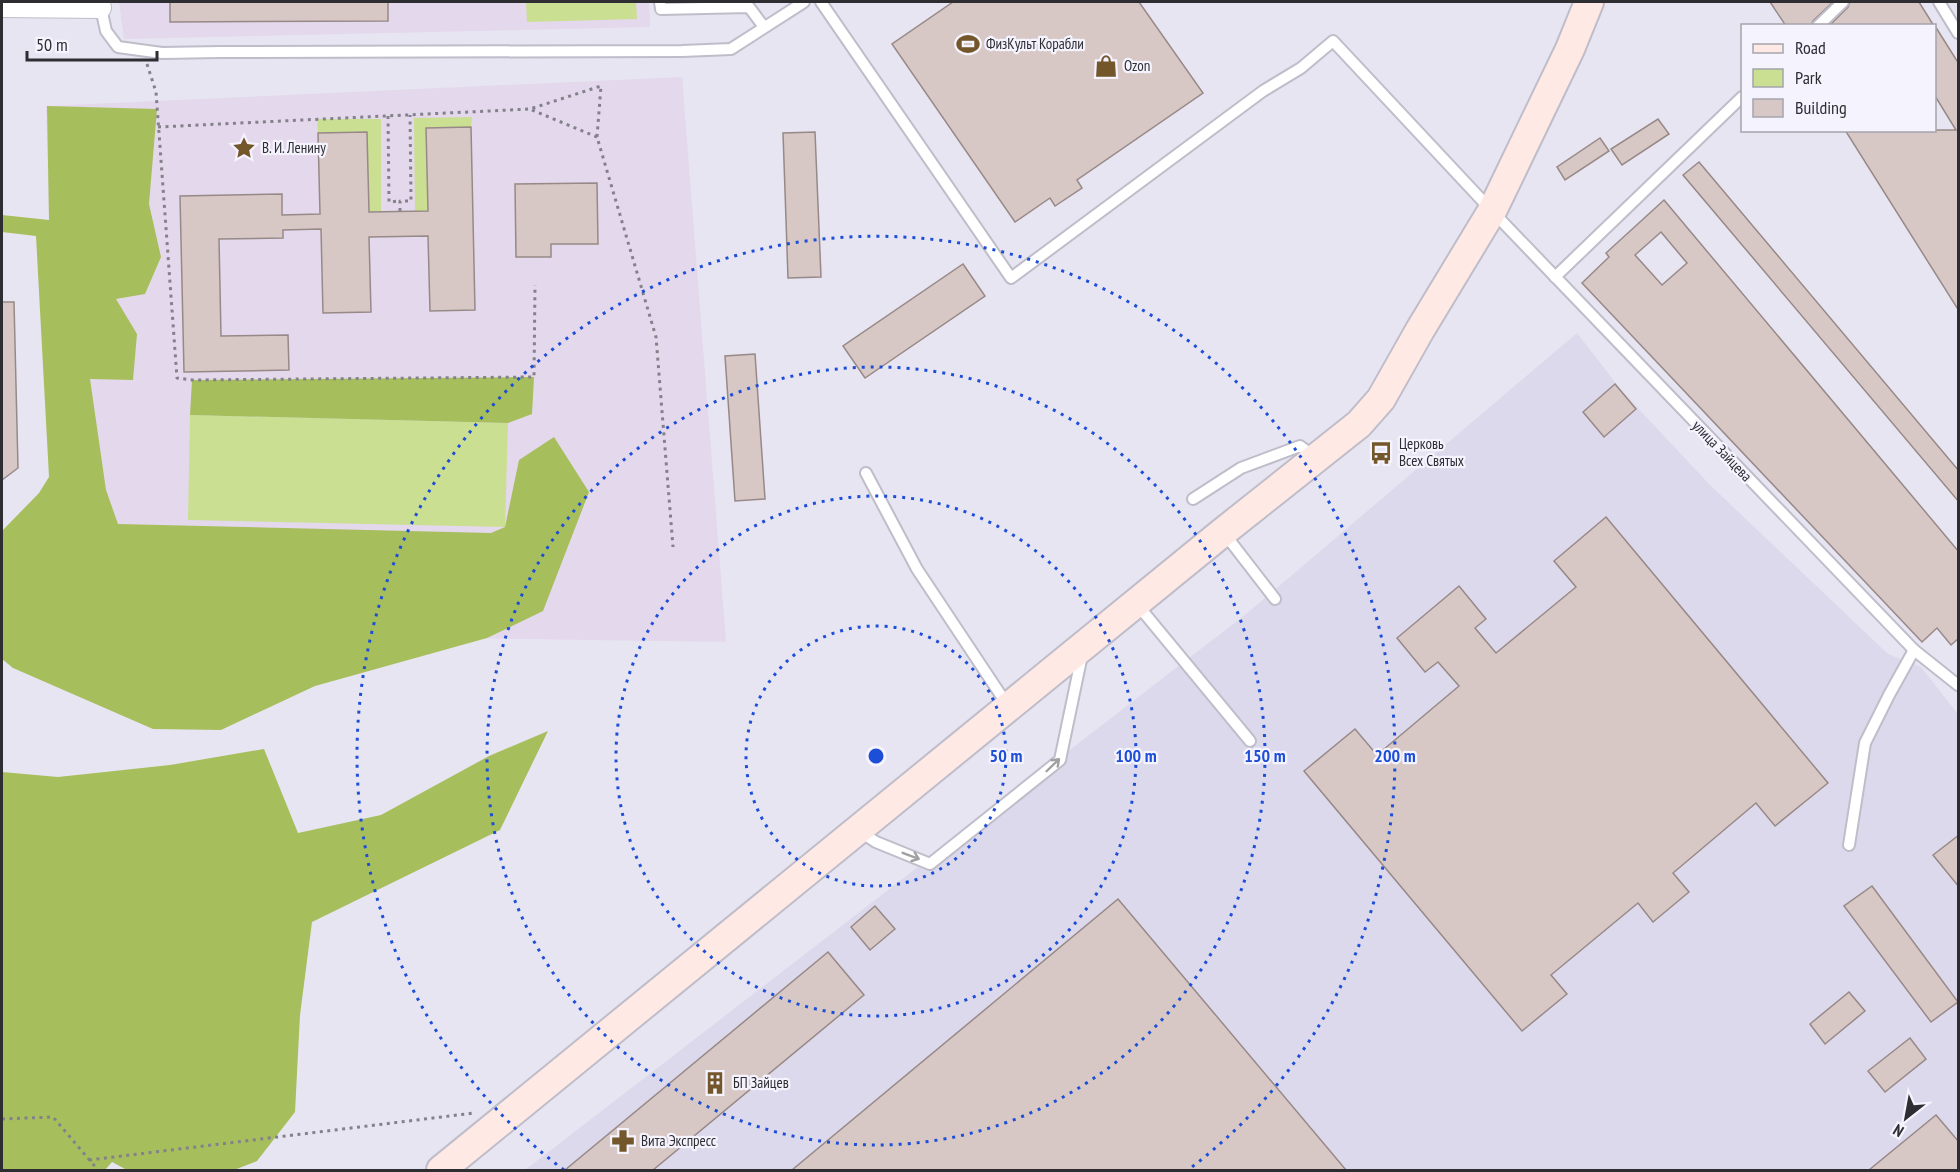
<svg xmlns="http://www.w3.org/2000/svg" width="1960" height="1172" font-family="'PT Sans Narrow',sans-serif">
<rect width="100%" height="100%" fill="#e7e5f2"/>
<polygon fill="#ddd9ed" points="1577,333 1622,391 1709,484 1888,654 1921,667 1958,714 1958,1170 525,1170 1246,614"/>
<g fill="#e4d8ec">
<polygon points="119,2 649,2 650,27 124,39"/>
<polygon points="682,77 726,642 61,632 46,106"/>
</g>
<g fill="#cbdf92">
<polygon points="526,2 636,2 637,19 527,22"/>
<polygon points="472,117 471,127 426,129 428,211 415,211 414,118"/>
<polygon points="317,119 381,119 381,212 369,212 367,132 318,133"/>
<polygon points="190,415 508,423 505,527 188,520"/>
</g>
<g fill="#a7be5d">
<polygon points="47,106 157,109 149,204 161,257 145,294 116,299 137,334 133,380 90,379 106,490 118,524 491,533 505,527 519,460 554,437 589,492 543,611 487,638 315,686 221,730 153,729 13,668 2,659 2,531 39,493 49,477 36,236 2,232 2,215 49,220"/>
<polygon points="534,377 532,414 508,423 190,415 192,380"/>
<polygon points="548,731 500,830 312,922 300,1015 295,1112 257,1161 234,1170 127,1170 112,1162 105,1170 2,1170 2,772 58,777 170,765 264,749 298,833 381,815 489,756"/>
</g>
<g fill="#d7c8c6" stroke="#978987" stroke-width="1.5" fill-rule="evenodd">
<polygon points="170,2 388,2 388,21 170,22"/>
<polygon points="953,2 1139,2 1203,93 1077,180 1082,188 1055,206 1050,198 1015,222 892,44"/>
<polygon points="1770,2 1833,2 1813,21 1811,26 1786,26"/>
<polygon points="1850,2 1919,2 1934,26 1829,26 1848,7"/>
<polygon points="1935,26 1959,64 1959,311 1845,130 1956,130 1935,96"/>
<polygon points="1658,119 1669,134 1622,165 1611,149"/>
<polygon points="471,127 475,310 430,311 428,236 369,237 371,312 323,313 321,229 283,230 283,238 219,239 221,336 288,335 289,370 184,372 180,196 282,194 282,215 320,214 318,133 367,132 369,212 428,211 426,128"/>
<polygon points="815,132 821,277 788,278 783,133"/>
<polygon points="1600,138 1609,151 1565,180 1557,167"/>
<polygon points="1699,162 1959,471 1959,502 1683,175"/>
<polygon points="597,183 598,244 551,244 551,257 516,257 515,184"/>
<path d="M1664 200 1959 552V638L1951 645 1937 628 1922 642 1582 283 1609 257 1606 253ZM1661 232 1687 263 1662 285 1635 255Z"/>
<polygon points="963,264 985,296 865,378 843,346"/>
<polygon points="2,302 14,302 18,468 2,480"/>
<polygon points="755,354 765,499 735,501 725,356"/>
<polygon points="1615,384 1636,409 1604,437 1583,412"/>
<polygon points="1606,517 1828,783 1775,826 1756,803 1673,873 1689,892 1653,922 1638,903 1551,975 1567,994 1522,1031 1304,771 1355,729 1377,755 1459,686 1438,662 1425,672 1397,638 1459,586 1486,619 1475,628 1496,653 1576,587 1554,561"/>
<polygon points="1959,835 1959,887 1933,855"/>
<polygon points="1872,886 1958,1002 1931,1022 1844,906"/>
<polygon points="1118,899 1346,1170 792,1170"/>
<polygon points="875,906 895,929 870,950 851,927"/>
<polygon points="828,952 864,995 653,1170 565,1170"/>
<polygon points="1849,992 1865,1011 1825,1044 1810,1024"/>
<polygon points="1910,1038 1926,1059 1885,1092 1868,1071"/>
<polygon points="1936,1115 1959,1142 1959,1170 1869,1170"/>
</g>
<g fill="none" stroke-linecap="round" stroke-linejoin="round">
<g stroke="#bfbdc9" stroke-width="14">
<g id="lane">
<polyline points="660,2 661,9 749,7 764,27"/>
<polyline points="821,2 1011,278 1263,91 1301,68 1333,41 1492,211 1914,650 1958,685"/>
<polyline points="1939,2 1958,33"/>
<polyline points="101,8 106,31 118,47 162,53 221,52 682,51 731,49 804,2"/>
<polyline points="1818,26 1843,2"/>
<polyline points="1555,277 1742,97"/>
<polyline points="866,473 917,569 1008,706"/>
<polyline points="1193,499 1241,468 1300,446 1316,458"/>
<polyline points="1224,533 1275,599"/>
<polyline points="1136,603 1250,741"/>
<polyline points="859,831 876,842 930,864 1060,760 1082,655"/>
<polyline points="1849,845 1865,743 1889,695 1914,650"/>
</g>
</g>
<g stroke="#bfbdc9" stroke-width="22">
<polyline id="street" points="2,7 101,8 100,2"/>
</g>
<g stroke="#bfbdc9" stroke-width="32">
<polyline id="secondary" points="441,1170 1223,532 1359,424 1381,399 1420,330 1492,211 1570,49 1589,2"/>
</g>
<g stroke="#83818a" stroke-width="3" stroke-dasharray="3 4.5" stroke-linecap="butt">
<polyline points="147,64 156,92 177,378 192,380 534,377 535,285"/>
<polyline points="532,110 597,137"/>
<polyline points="388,116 389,202 400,201"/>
<polyline points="158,127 530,109 601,86 597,137 656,337 673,547"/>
<polyline points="400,211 400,201 411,201 410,115"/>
<polyline points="2,1119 53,1117 98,1170"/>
<polyline points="89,1160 474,1113"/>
</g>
<use href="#lane" stroke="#fff" stroke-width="10"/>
<use href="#street" stroke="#fff" stroke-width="20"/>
<use href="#secondary" stroke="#ffe9e5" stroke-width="28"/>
</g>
<defs><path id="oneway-shaft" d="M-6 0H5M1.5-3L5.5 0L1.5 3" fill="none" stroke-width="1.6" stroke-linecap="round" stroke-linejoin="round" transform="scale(1.5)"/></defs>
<g stroke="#a1a0a3">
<use href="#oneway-shaft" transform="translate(1053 765) rotate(-44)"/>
<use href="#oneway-shaft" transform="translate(911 856) rotate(21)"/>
</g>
<g fill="none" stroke="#1d4ed8" stroke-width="3" stroke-dasharray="3 6">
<circle cx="876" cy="756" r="130"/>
<circle cx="876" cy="756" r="260"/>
<circle cx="876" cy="756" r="389"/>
<path d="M564 1170A519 519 0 1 1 1188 1170"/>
</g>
<defs>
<g id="stadium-bare" transform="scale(1.8)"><path d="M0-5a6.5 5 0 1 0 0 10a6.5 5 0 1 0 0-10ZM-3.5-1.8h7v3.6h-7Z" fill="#73562a" stroke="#f5f3fd" stroke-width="2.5" paint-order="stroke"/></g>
<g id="shop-bare" transform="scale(1.8)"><path d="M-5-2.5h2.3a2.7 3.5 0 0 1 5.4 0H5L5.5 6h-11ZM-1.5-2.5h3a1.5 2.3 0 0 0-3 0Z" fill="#73562a" stroke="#f5f3fd" stroke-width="2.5" paint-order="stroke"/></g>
<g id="sight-bare" transform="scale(1.8)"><path d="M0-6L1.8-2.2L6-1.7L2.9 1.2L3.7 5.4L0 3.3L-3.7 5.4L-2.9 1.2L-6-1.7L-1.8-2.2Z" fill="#73562a" stroke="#f5f3fd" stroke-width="2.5" paint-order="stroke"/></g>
<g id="bus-bare" transform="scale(1.8)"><path d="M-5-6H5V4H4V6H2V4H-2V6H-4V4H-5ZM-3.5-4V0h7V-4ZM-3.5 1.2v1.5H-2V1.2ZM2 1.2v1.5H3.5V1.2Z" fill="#73562a" stroke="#f5f3fd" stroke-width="2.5" paint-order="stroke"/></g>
<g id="building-bare" transform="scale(1.8)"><path d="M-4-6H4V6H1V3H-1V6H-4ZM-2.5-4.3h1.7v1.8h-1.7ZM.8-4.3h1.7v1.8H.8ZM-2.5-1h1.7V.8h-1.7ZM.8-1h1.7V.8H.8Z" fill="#73562a" stroke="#f5f3fd" stroke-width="2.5" paint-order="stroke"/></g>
<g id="pharmacy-bare" transform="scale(1.8)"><path d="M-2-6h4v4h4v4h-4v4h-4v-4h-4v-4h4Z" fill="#73562a" stroke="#f5f3fd" stroke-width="2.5" paint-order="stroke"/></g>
</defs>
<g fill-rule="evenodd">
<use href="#stadium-bare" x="968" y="44"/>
<use href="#shop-bare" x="1106" y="66"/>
<use href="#sight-bare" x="244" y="148"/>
<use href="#bus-bare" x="1381" y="453"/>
<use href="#building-bare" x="715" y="1083"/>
<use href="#pharmacy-bare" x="623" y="1141"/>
</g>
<g text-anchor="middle" stroke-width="4.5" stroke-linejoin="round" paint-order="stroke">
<g font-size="15" fill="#2e2d32" stroke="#f5f3fd" text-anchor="start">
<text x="986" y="49">ФизКульт Корабли</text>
<text x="1124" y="71">Ozon</text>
<text x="262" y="153">В. И. Ленину</text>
<text x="1399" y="449">Церковь<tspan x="1399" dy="17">Всех Святых</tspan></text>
<text x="733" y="1088">БП Зайцев</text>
<text x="641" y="1146">Вита Экспресс</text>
</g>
<g font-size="15" fill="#2e2d32" stroke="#f5f3fd">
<text transform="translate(1722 451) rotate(46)" y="5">улица Зайцева</text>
</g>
</g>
<circle cx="876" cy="756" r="9" fill="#1d4ed8" stroke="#f5f3fd" stroke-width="3"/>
<g font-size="18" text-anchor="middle" font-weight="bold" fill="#1d4ed8" stroke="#f5f3fd" stroke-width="4.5" stroke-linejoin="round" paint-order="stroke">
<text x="1006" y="762">50 m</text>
<text x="1136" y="762">100 m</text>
<text x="1265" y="762">150 m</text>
<text x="1395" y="762">200 m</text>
</g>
<rect width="1960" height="1172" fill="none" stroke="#2e2d32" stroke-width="6"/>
<rect x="1741" y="24" width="195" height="108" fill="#f5f3fd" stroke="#a5a4ac" stroke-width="1.5"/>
<rect x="1753" y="44" width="30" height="9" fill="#ffe9e5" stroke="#a5a4ac" stroke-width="1.5"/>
<text x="1795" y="54" font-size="18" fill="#2e2d32">Road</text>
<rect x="1753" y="69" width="30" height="18" fill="#cbdf92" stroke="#a5a4ac" stroke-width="1.5"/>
<text x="1795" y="84" font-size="18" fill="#2e2d32">Park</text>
<rect x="1753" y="99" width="30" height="18" fill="#d7c8c6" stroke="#a5a4ac" stroke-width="1.5"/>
<text x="1795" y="114" font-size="18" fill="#2e2d32">Building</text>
<g transform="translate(1906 1118) rotate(211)" stroke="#f5f3fd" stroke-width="4.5" paint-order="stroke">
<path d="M0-4.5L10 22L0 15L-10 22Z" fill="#2e2d32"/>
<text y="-9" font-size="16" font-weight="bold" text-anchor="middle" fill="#2e2d32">N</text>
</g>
<path d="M27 51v9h130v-9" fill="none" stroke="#2e2d32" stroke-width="3"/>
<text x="36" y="51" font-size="18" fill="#2e2d32" stroke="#f5f3fd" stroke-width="4.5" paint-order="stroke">50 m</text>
</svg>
